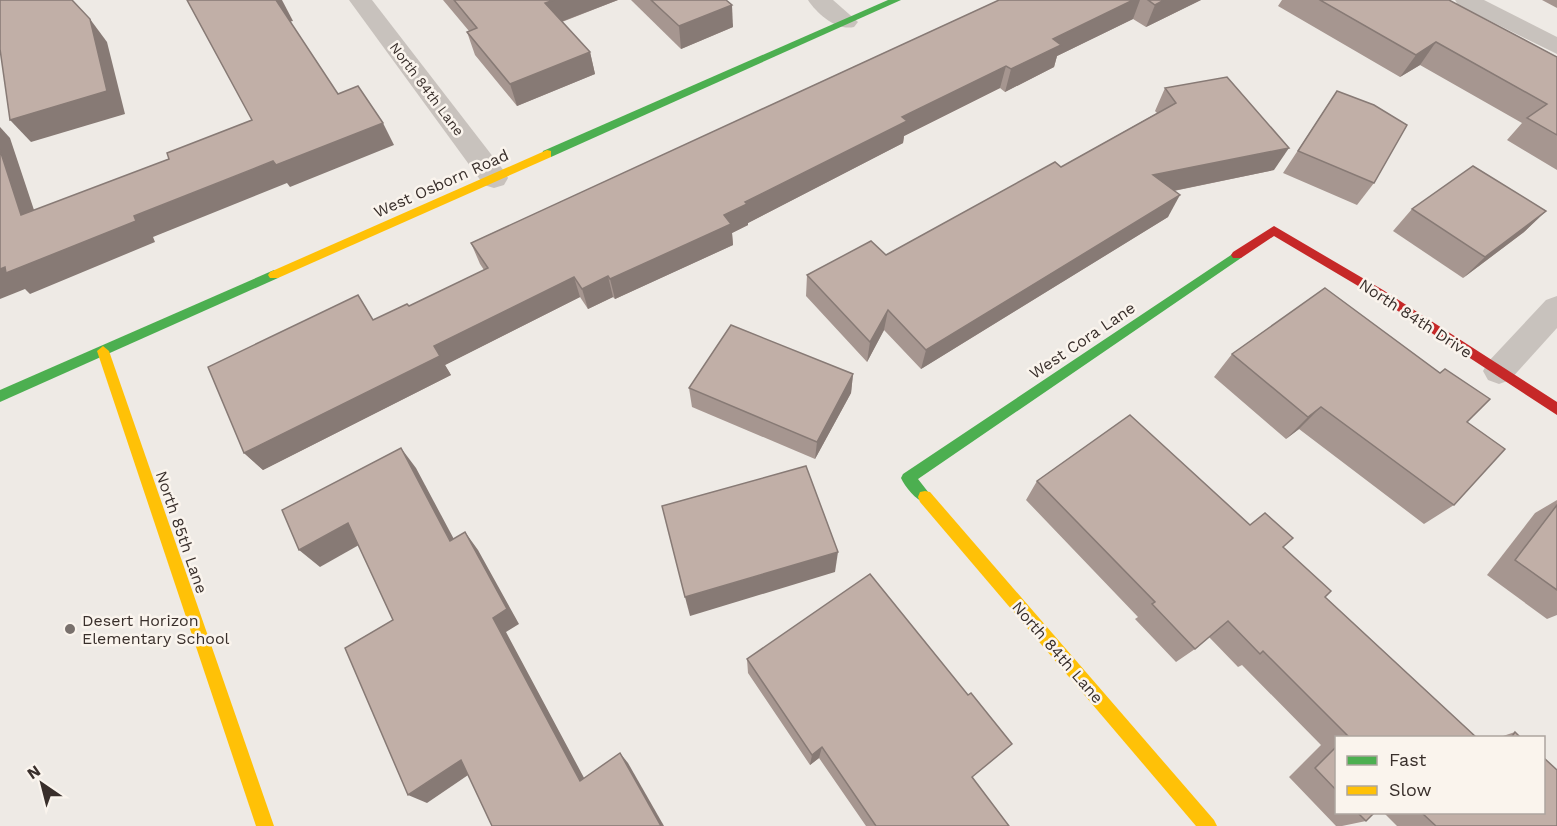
<svg xmlns="http://www.w3.org/2000/svg" width="1557" height="826" font-family="'Work Sans',sans-serif">
<rect width="100%" height="100%" fill="#eeeae5"/>
<g fill="none" stroke-linecap="round" stroke-linejoin="round">
<g fill="#c8c2bd" fill-rule="evenodd">
<polygon points="349,0 372,0 504,171 508,178 504,185 494,188 484,185"/>
<path d="M808 0H833L858 22 854 27C837 31 817 14 808 0Z"/>
<polygon points="1455,0 1484,0 1557,37 1557,54 1458,5"/>
<polygon points="1557,296 1557,328 1510,380 1499,384 1488,380 1483,371 1488,362 1546,300"/>
</g>
<g fill="#4caf50" fill-rule="evenodd">
<polygon points="888,0 901,0 551,157 543,157 542,154 543,151"/>
<path d="M1237 251 1241 252 1243 255 1241 258 918 479 932 497 930 502 925 503C916 500 905 487 901 478L903 474Z"/>
<polygon points="274,270 278,272 280,275 278,278 0,402 0,390"/>
</g>
<g fill="#ffc107" fill-rule="evenodd">
<polygon points="547,150 551,151 551,157 278,278 270,278 268,275 270,272"/>
<polygon points="103,346 109,351 274,826 256,826 97,351"/>
<polygon points="925,491 930,492 1214,820 1217,826 1196,826 920,502 918,497 920,492"/>
</g>
<polygon fill="#c62828" fill-rule="evenodd" points="1274,226 1383,290 1557,402 1557,415 1375,296 1274,236 1241,258 1233,258 1231,255 1233,252"/>
</g>
<g fill="#a69690">
<polygon points="443,0 618,0 562,22 590,52 595,74 517,106 475,55 467,32 469,31"/>
<polygon points="631,0 726,0 733,27 681,49"/>
<polygon points="999,0 1201,0 1146,27 1133,19 1057,56 1054,67 1005,92 1000,88 904,136 903,143 748,223 748,225 732,233 733,245 615,299 613,297 588,309 580,297 445,365 451,375 263,470 244,453 374,319 409,306 484,270 480,264 471,243"/>
<polygon points="1282,0 1449,0 1557,57 1557,170 1507,140 1522,123 1420,65 1400,77 1278,6"/>
<polygon points="1542,0 1557,0 1557,8"/>
<polygon points="1165,88 1274,170 1174,191 1168,217 921,369 884,330 867,362 806,296 807,275 886,255 1061,167 1157,113 1155,111"/>
<polygon points="1337,91 1374,183 1357,205 1283,173"/>
<polygon points="1412,209 1546,211 1524,232 1463,278 1393,231"/>
<polygon points="1232,354 1467,422 1454,505 1424,524 1299,429 1286,439 1214,377"/>
<polygon points="853,374 851,393 815,459 692,407 689,388"/>
<polygon points="1037,481 1250,525 1283,547 1325,597 1477,738 1336,738 1336,813 1374,813 1366,821 1342,826 1336,826 1289,777 1321,745 1242,665 1238,667 1209,637 1195,649 1176,662 1135,619 1138,617 1026,500"/>
<polygon points="1557,500 1557,615 1547,619 1487,575 1535,513"/>
<polygon points="747,659 972,777 1009,826 866,826 819,758 810,765 748,673"/>
<polygon points="1515,732 1521,738 1497,738"/>
<polygon points="1384,813 1544,813 1557,826 1397,826"/>
</g>
<g fill="#877a75">
<polygon points="276,0 282,0 293,21 288,22"/>
<polygon points="554,0 618,0 550,26 545,3"/>
<polygon points="1133,0 1140,0 1133,19 1057,56 1054,67 1005,92 1011,69 1053,39"/>
<polygon points="1164,0 1201,0 1146,27 1155,5"/>
<polygon points="732,5 733,27 681,49 679,26"/>
<polygon points="90,19 107,42 125,114 31,142 10,120"/>
<polygon points="1436,42 1420,65 1400,77 1416,55"/>
<polygon points="590,52 595,74 517,106 510,84"/>
<polygon points="1006,66 1000,88 904,136 903,143 748,223 748,225 732,233 733,245 615,299 610,279 724,215 745,202 902,117"/>
<polygon points="383,123 394,145 290,187 287,183 153,237 155,242 30,294 25,289 0,299 0,269 273,161"/>
<polygon points="0,127 10,138 43,237 21,215 0,150"/>
<polygon points="1289,148 1274,170 1143,197 1153,175"/>
<polygon points="1180,195 1168,217 921,369 926,350"/>
<polygon points="1546,211 1524,232 1463,278 1485,257"/>
<polygon points="608,276 613,297 588,309 582,289"/>
<polygon points="574,277 580,297 445,365 451,375 263,470 244,453 434,346"/>
<polygon points="888,310 884,330 867,362 870,342"/>
<polygon points="853,374 851,393 815,459 817,442"/>
<polygon points="1321,407 1299,429 1286,439 1308,417"/>
<polygon points="401,448 416,468 464,558 450,541"/>
<polygon points="348,523 366,541 320,567 299,550"/>
<polygon points="465,532 478,550 519,624 506,632 590,789 580,781 493,618"/>
<polygon points="838,552 835,572 690,616 685,597"/>
<polygon points="822,747 819,758 810,765 812,755"/>
<polygon points="620,753 628,763 664,826 661,826"/>
<polygon points="461,760 477,769 427,803 408,795"/>
</g>
<g fill="#c1afa7" stroke="#877a75" stroke-width="1.5">
<polygon points="0,0 72,0 90,19 107,91 10,120 0,49"/>
<polygon points="187,0 276,0 338,94 358,86 383,123 276,165 273,161 134,216 136,221 6,273 5,267 0,269 0,150 21,215 169,159 167,153 252,120"/>
<polygon points="454,0 554,0 545,3 590,52 510,84 467,32 477,28"/>
<polygon points="651,0 726,0 732,5 679,26"/>
<polygon points="999,0 1133,0 1053,39 1061,45 1011,69 1006,66 902,117 907,121 745,202 747,204 724,215 731,224 610,279 608,276 582,289 574,277 434,346 440,356 244,453 208,367 358,295 373,320 407,304 409,306 488,268 471,243"/>
<polygon points="1148,0 1164,0 1155,5"/>
<polygon points="1320,0 1449,0 1557,57 1557,135 1527,118 1547,104 1436,42 1416,55"/>
<polygon points="1227,77 1289,148 1153,175 1180,195 926,350 888,310 870,342 807,275 871,241 886,255 1055,162 1061,167 1176,103 1165,88"/>
<polygon points="1337,91 1374,105 1407,125 1374,183 1298,151"/>
<polygon points="1473,166 1546,211 1485,257 1412,209"/>
<polygon points="1325,288 1440,373 1445,369 1490,399 1467,422 1505,449 1454,505 1321,407 1308,417 1232,354"/>
<polygon points="731,325 853,374 817,442 689,388"/>
<polygon points="1130,415 1250,525 1265,513 1293,538 1283,547 1331,591 1325,597 1477,738 1346,738 1348,736 1263,651 1260,654 1228,621 1195,649 1152,604 1155,602 1037,481"/>
<polygon points="401,448 450,541 465,532 507,609 493,618 580,781 620,753 661,826 492,826 461,760 408,795 345,648 393,620 348,523 299,550 282,510"/>
<polygon points="806,466 838,552 685,597 662,506"/>
<polygon points="1557,505 1557,590 1515,560"/>
<polygon points="870,574 968,695 971,693 1012,744 972,777 1009,826 876,826 822,747 812,755 747,659"/>
<polygon points="1515,732 1521,738 1511,738"/>
<polygon points="1336,747 1336,790 1315,768"/>
<polygon points="1544,758 1557,770 1557,826 1436,826 1422,813 1544,813"/>
<polygon points="1358,813 1374,813 1366,821"/>
</g>
<circle fill="#78706c" stroke="#faf4ed" stroke-width="2" cx="70" cy="629" r="6"/>
<g text-anchor="middle" stroke-width="5" stroke-linejoin="round" paint-order="stroke">
<g font-size="14" fill="#392f2b" stroke="#faf4ed">
<text transform="translate(427 89) rotate(53)" y="5">North 84th Lane</text>
</g>
<g font-size="16" fill="#392f2b" stroke="#faf4ed">
<text transform="translate(441 183) rotate(-24)" y="6">West Osborn Road</text>
<text transform="translate(1416 318) rotate(33)" y="6">North 84th Drive</text>
<text transform="translate(1082 340) rotate(-34)" y="6">West Cora Lane</text>
<text transform="translate(182 532) rotate(71)" y="6">North 85th Lane</text>
<text transform="translate(1058 652) rotate(49)" y="6">North 84th Lane</text>
</g>
<g font-size="16" fill="#392f2b" stroke="#faf4ed" text-anchor="start">
<text x="82" y="626">Desert Horizon<tspan x="82" dy="18">Elementary School</tspan></text>
</g>
</g>
<rect x="1335" y="736" width="210" height="78" fill="#faf4ed" stroke="#ada59f" stroke-width="1.5"/>
<rect x="1347" y="756" width="30" height="9" fill="#4caf50" stroke="#ada59f" stroke-width="1.5"/>
<text x="1389" y="766" font-size="18" fill="#392f2b">Fast</text>
<rect x="1347" y="786" width="30" height="9" fill="#ffc107" stroke="#ada59f" stroke-width="1.5"/>
<text x="1389" y="796" font-size="18" fill="#392f2b">Slow</text>
<g transform="translate(42 784) rotate(325)" stroke="#faf4ed" stroke-width="4.5" paint-order="stroke">
<path d="M0-4.5L10 22L0 15L-10 22Z" fill="#392f2b"/>
<text y="-9" font-size="16" font-weight="bold" text-anchor="middle" fill="#392f2b">N</text>
</g>
</svg>
